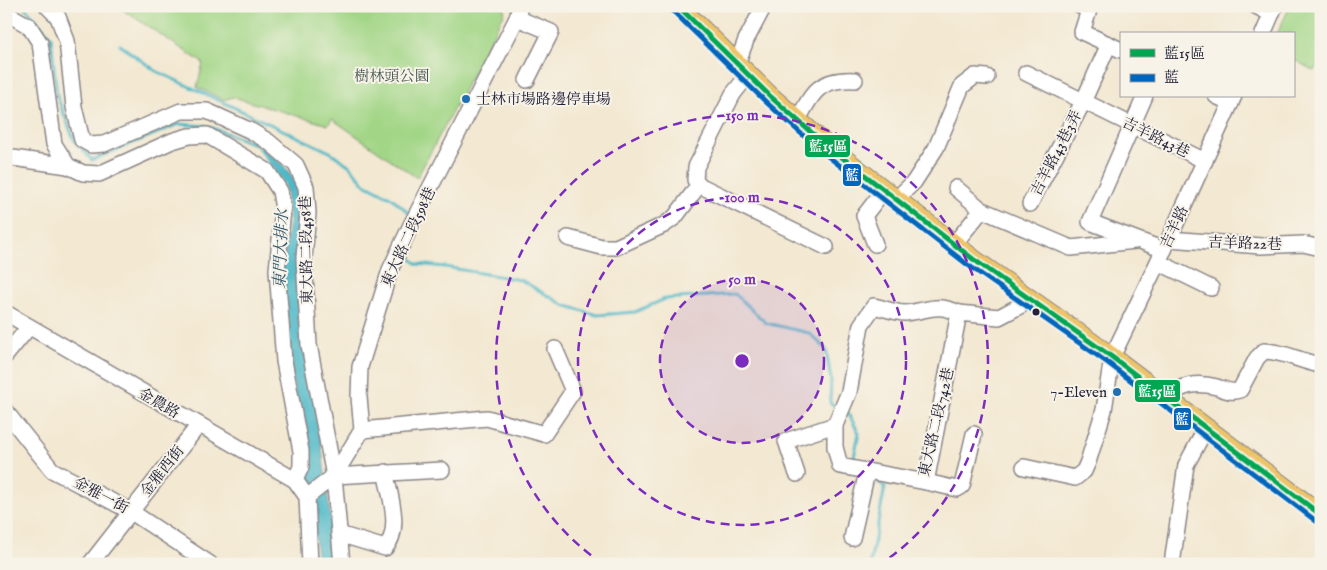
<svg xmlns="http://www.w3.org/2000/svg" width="1327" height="570" font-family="'IM FELL English','Noto Serif TC',serif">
<rect width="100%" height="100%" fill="#f7f3e8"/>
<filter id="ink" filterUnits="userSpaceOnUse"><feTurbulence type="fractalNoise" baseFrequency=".02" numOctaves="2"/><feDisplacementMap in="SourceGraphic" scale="10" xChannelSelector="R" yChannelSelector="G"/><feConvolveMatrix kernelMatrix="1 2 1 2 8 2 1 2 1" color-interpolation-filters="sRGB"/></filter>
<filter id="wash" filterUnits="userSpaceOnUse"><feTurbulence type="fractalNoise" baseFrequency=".0096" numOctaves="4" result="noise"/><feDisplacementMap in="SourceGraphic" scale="20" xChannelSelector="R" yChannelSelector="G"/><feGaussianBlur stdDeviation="1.12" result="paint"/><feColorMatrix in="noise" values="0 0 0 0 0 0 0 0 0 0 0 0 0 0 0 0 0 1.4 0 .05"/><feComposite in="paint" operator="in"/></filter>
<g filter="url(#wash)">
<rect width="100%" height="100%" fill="#f3e8d1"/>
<g fill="#a2d686" stroke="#627c60">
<polygon points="117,6 505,6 504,14 417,178 332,119 328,125 233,97 224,100 197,87 203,63"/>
<polygon points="1290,6 1321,6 1321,59 1314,71 1293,59 1293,34 1277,34"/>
</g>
<path fill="#4cb8c7" stroke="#376d81" d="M257 145C284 164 295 172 301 205L321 440 336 564H318L304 442 286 345 283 269 289 219 285 183Z"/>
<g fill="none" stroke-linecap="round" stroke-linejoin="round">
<g stroke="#4cb8c7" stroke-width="3">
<polyline points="24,6 51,37 57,96 74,140 92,160 179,124 207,126 257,145 287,186"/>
<polyline points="120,45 156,71 330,152 350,166 365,184 392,198 410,214"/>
<polyline points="406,254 417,264 445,267 521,280 564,305 597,315 635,312 665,299 735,294 766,323 809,333 826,349 831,380 830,403 834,405"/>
<polyline points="847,411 859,433 854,457 859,463"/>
<polyline points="870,564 885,487 879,482"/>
</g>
</g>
</g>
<g filter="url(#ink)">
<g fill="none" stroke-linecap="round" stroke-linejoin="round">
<g stroke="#8a8586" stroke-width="18">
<g id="minor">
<polyline points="47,6 58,17 67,41 74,107 82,140 91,145 104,144 181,111 207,111 251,131 269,142 296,165 306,187 308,213 304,258 309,345 334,476 342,564"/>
<polyline points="1080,6 1089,10 1082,32 1121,50"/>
<polyline points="1256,6 1271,14"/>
<polyline points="6,13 29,26 40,43 54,144 68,166 83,173 99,174 172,141 189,136 207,135 267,171 280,191 283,209 277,270 284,361 301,451 301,467 295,480"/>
<polyline points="517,18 551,32 527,80"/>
<polyline points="1263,34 1275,6"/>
<polyline points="737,64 746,40 764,6"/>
<polyline points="1026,73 1205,161"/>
<polyline points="1145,96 1090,222 1164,250"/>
<polyline points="1216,96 1231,103"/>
<path d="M798 120C812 92 820 78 855 80"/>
<polyline points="6,157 68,166"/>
<polyline points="699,185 826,247"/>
<polyline points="896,199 914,182 936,148 962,86 975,76 987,77"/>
<polyline points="1030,204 1083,102 1109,44"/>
<polyline points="982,210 1071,248 1135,241"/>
<polyline points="568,238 602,247 616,247 664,225 675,217 699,185 695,180 696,167 733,94 748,75"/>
<polyline points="1169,239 1261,246 1303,244 1321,248"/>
<polyline points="875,244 864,216 884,190"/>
<polyline points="954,244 982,210 956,188"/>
<polyline points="1158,262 1211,288"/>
<polyline points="6,313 295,480 307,497 310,564"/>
<polyline points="6,355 29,327"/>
<path d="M1166 398C1182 384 1197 382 1217 387 1226 390 1231 393 1240 390L1257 358 1264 351C1284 351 1301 362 1321 365"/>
<polyline points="6,412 52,470 130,511 210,564"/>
<polyline points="835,425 835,447 840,466 926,482 959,313 999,317 1031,300"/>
<polyline points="362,430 487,418 544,434 573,391 555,349"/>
<polyline points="1024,467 1075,478 1084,471 1088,462 1104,410 1112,357 1169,239 1234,96"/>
<path d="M797 474 786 441 835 425 849 392 861 325 874 306C883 308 896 313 905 313 928 311 935 302 959 313"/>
<polyline points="334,476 442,470"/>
<polyline points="926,482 957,489 962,486 974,434"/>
<polyline points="307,497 334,476 362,430 359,397 360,367 390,270 411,225 517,18 520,6"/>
<path d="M339 534 385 548C402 530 390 495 385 472"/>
<polyline points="852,538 867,472"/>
<polyline points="90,564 198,426"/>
<polyline points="1172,564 1186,465 1206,428"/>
</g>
</g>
<g stroke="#8a8586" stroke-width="21">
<polyline id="major" points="678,6 771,97 821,141 973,259 1112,357 1321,515"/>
</g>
<use href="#minor" stroke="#fff" stroke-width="15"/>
<use href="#major" stroke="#eec469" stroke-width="19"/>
<g stroke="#f7f3e8" stroke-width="9">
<polyline id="bus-1" points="678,6 771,97 821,141 973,259 1112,357 1321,515"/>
</g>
<g stroke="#f7f3e8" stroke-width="9">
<polyline id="bus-2" points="673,11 766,102 816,147 968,265 1108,363 1316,521"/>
</g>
<use href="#bus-1" stroke="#00a651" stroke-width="5"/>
<use href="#bus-2" stroke="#0065bd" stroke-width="5"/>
</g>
</g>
<circle cx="742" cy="361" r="82" fill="#7b2cbf" fill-opacity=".12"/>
<g fill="none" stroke="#7b2cbf" stroke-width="2.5" stroke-dasharray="9 6">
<circle cx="742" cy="361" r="82"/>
<circle cx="742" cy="361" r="164"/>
<path d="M603 564A246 246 0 1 1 881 564"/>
</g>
<g fill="#1f6fb2" stroke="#f7f3e8" stroke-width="2">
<circle cx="466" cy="99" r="5"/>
<circle cx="1117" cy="392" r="5"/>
</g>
<circle fill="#22223b" stroke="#f7f3e8" stroke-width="2" cx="1036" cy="312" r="4.5"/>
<g text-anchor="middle" stroke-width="4" stroke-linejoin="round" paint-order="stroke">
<g font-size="15" fill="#485852" stroke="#f7f3e8">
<text x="392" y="81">樹林頭公園</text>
</g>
<g font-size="15" fill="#22223b" stroke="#f7f3e8" text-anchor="start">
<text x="476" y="104">士林市場路邊停車場</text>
<text x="1107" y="397" text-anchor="end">7-Eleven</text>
</g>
<g font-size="15" fill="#22223b" stroke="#f7f3e8">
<text transform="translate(1156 137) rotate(26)" y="5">吉羊路43巷</text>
<text transform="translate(1056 153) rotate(-63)" y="5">吉羊路43巷3弄</text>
<text transform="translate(1174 227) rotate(-65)" y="5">吉羊路</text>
<text transform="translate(408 237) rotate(-65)" y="5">東大路二段598巷</text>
<text transform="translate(1245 243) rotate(2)" y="5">吉羊路22巷</text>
<text transform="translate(306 250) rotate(-91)" y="5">東大路二段458巷</text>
<text transform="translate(159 403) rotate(30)" y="5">金農路</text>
<text transform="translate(936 422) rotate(-77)" y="5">東大路二段742巷</text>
<text transform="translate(162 471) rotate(-52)" y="5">金雅西街</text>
<text transform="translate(101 495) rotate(28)" y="5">金雅一街</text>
</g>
<g font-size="16" font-style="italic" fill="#31566c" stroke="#f7f3e8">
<text transform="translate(280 249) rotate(-88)" y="6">東門大排水</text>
</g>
</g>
<circle cx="742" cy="361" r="8" fill="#7b2cbf" stroke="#f7f3e8" stroke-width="2.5"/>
<g font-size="15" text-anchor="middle" font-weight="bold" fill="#7b2cbf" stroke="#f7f3e8" stroke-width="4" stroke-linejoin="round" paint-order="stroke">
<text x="742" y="120">150 m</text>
<text x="742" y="202">100 m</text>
<text x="742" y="284">50 m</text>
</g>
<g stroke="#f7f3e8" stroke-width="2">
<rect x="804" y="134" width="47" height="24" rx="5" fill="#00a651"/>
<rect x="842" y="163" width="20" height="24" rx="5" fill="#0065bd"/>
<rect x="1134" y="379" width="47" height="24" rx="5" fill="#00a651"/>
<rect x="1173" y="407" width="19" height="24" rx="5" fill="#0065bd"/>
</g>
<g font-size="14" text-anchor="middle" font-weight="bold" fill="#fff">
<text x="828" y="151">藍15區</text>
<text x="852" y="180">藍</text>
<text x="1157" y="396">藍15區</text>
<text x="1182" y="424">藍</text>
</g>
<rect width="1327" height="570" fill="none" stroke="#f7f3e8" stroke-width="25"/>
<rect x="1120" y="32" width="175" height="65" fill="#f7f3e8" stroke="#a29fa3"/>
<rect x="1130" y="49" width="25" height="8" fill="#00a651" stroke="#a29fa3"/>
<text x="1164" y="58" font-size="15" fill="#22223b">藍15區</text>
<rect x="1130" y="74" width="25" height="8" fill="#0065bd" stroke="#a29fa3"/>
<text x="1164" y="82" font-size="15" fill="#22223b">藍</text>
</svg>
